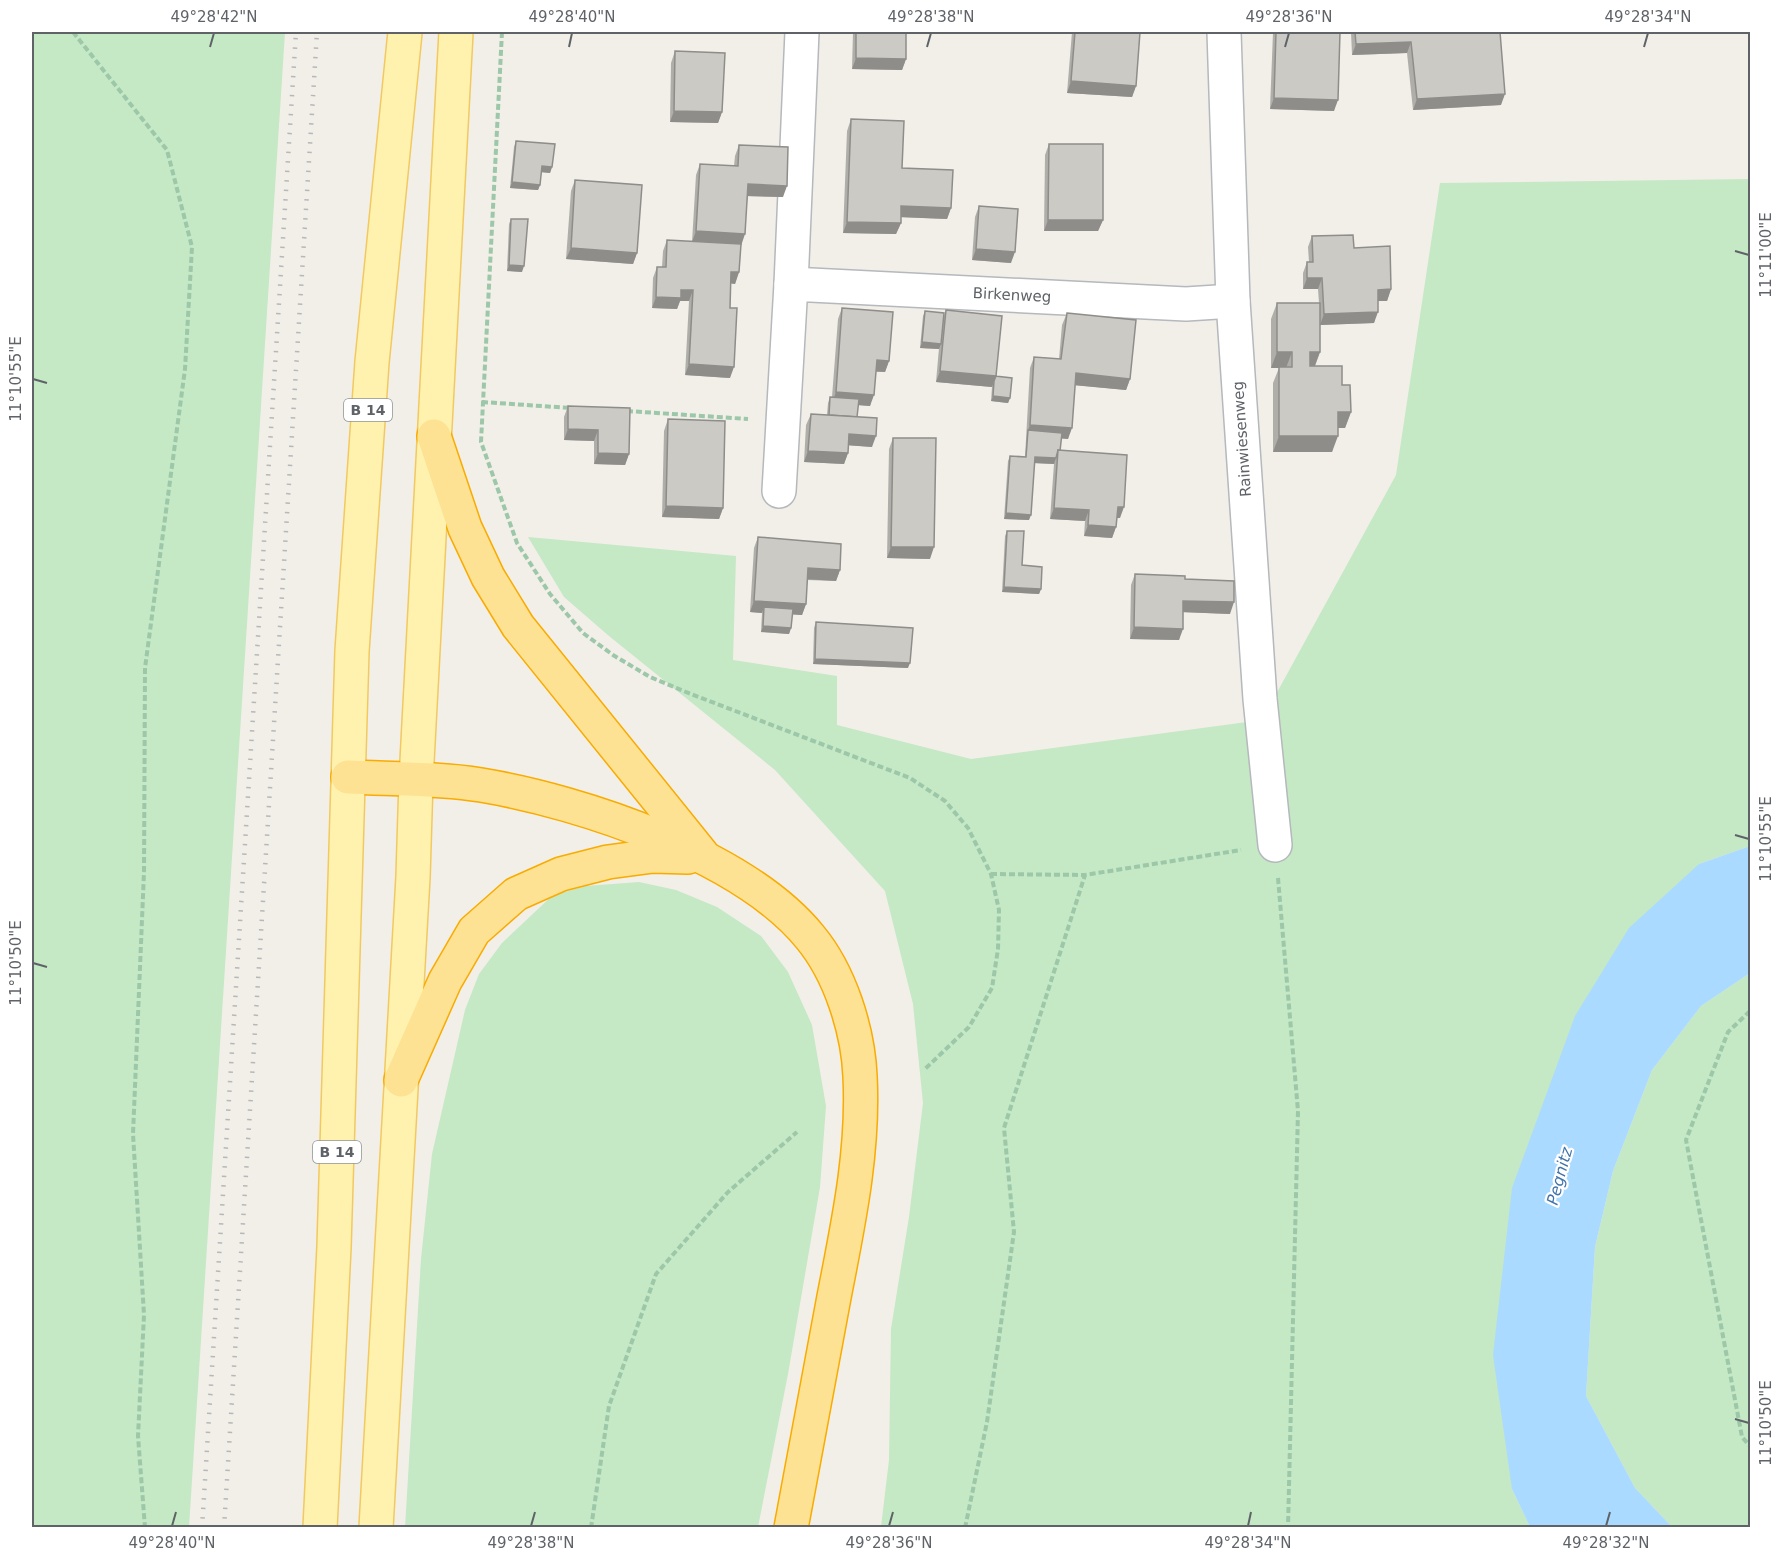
<svg xmlns="http://www.w3.org/2000/svg" width="1782" height="1559" font-family="'DejaVu Sans',sans-serif">
<rect width="100%" height="100%" fill="#f1efe8"/>
<g fill="#c5e8c5">
<polygon points="32,32 285,32 189,1527 32,1527"/>
<polygon points="1750,179 1750,846 1699,864 1512,1489 1530,1527 881,1527 889,1460 891,1329 909,1217 923,1103 913,1004 885,891 775,770 609,636 564,597 528,537 736,556 733,660 837,676 837,725 971,759 1262,720 1396,475 1440,183"/>
<polygon points="639,882 676,890 717,907 761,936 788,972 812,1025 826,1106 820,1187 788,1374 758,1527 405,1528 421,1259 432,1154 465,1010 479,974 502,943 553,895 586,886"/>
<polygon points="1750,973 1750,1527 1672,1527 1635,1488 1586,1396 1595,1247 1613,1171 1652,1070 1701,1006"/>
</g>
<polygon fill="#aadaff" points="1750,846 1750,973 1701,1006 1652,1070 1613,1171 1595,1247 1586,1396 1635,1488 1672,1527 1530,1527 1512,1489 1493,1355 1512,1188 1575,1016 1629,928 1699,864"/>
<g fill="none" stroke-linecap="round" stroke-linejoin="round">
<g stroke="#b5b8bc" stroke-width="36">
<g id="minor">
<polyline points="1224,32 1233,301 1260,699 1275,845"/>
<polyline points="791,284 802,32"/>
<polyline points="779,491 791,284 1186,304 1233,301"/>
</g>
</g>
<g stroke="#f2c960" stroke-width="36">
<g id="major">
<polyline points="320,1528 334,1247 352,651 372,362 405,32"/>
<polyline points="376,1528 413,877 416,780 456,32"/>
</g>
</g>
<g stroke="#f9ab00" stroke-width="36">
<g id="highway">
<polyline points="434,436 465,528 488,577 518,626 702,854"/>
<path d="M348 777C392 779 438 778 481 785 583 802 744 856 810 937 840 973 858 1030 860 1076 864 1151 848 1225 834 1297 820 1374 805 1451 791 1528"/>
<polyline points="401,1080 445,981 474,931 516,894 561,874 608,862 653,856 688,857"/>
</g>
</g>
<g stroke="#9cc7a9" stroke-width="4" stroke-dasharray="6 3" stroke-linecap="butt">
<polyline points="73,32 167,150 192,247 185,369 145,668 144,872 133,1134 144,1315 138,1436 145,1528"/>
<polyline points="502,32 481,442 517,543 550,594 583,633 613,655 650,677 691,694 910,778 945,801 968,828 991,874 999,910 998,949 992,988 969,1027 925,1069"/>
<polyline points="482,402 571,408"/>
<polyline points="627,411 748,419"/>
<polyline points="991,874 1085,875"/>
<polyline points="1278,878 1298,1111 1288,1528"/>
<polyline points="1750,1011 1728,1032 1686,1140 1742,1437 1750,1446"/>
<polyline points="591,1528 609,1406 656,1274 728,1192 797,1132"/>
<polyline points="965,1528 987,1422 1014,1232 1004,1128 1085,875 1241,850"/>
</g>
<use href="#minor" stroke="#fff" stroke-width="33"/>
<use href="#major" stroke="#fff2af" stroke-width="33"/>
<use href="#highway" stroke="#fde293" stroke-width="33"/>
<g stroke="#b6b7b8" stroke-width="4.5" stroke-dasharray="1.5 8" stroke-linecap="butt">
<polyline points="202,1528 296,32"/>
<polyline points="224,1528 317,32"/>
</g>
</g>
<g fill="#afaea9">
<polygon points="853,32 906,32 906,59 902,70 852,69"/>
<polygon points="1072,32 1140,32 1136,86 1132,97 1067,93"/>
<polygon points="1273,32 1340,32 1334,111 1270,109"/>
<polygon points="1351,32 1500,32 1501,105 1413,110 1407,53 1352,55"/>
<polygon points="675,51 722,112 718,123 670,122 671,63"/>
<polygon points="851,119 902,168 951,208 947,219 901,217 901,223 896,234 843,233 847,131"/>
<polygon points="516,141 552,167 550,173 541,172 540,185 538,190 510,188 514,147"/>
<polygon points="1049,144 1103,220 1098,231 1044,231 1045,155"/>
<polygon points="739,145 783,197 748,196 741,245 739,272 735,284 731,283 730,308 730,378 685,375 689,301 680,301 677,309 652,308 653,278 657,267 662,267 663,251 667,240 692,242 696,175 700,164 734,166 735,156"/>
<polygon points="575,180 637,253 633,264 566,259 571,191"/>
<polygon points="979,206 1011,263 972,260 975,217"/>
<polygon points="511,219 522,272 507,271 509,224"/>
<polygon points="1312,236 1354,248 1391,289 1387,301 1378,301 1374,323 1320,325 1320,352 1315,366 1342,385 1351,412 1345,428 1338,428 1332,452 1273,452 1273,383 1279,368 1271,368 1271,319 1277,303 1319,303 1318,289 1303,289 1303,273 1307,262 1309,262 1308,247"/>
<polygon points="842,308 889,361 885,372 876,372 870,406 858,405 857,417 872,447 848,445 848,453 844,464 804,462 806,425 811,414 827,415 828,403 830,397 832,397 838,319"/>
<polygon points="946,310 996,376 1010,398 1008,403 991,401 992,387 936,382 939,348 939,349 920,348 923,316 925,311 944,316"/>
<polygon points="1067,313 1130,379 1126,390 1075,385 1068,439 1061,438 1060,451 1120,518 1117,518 1116,527 1112,538 1084,536 1085,521 1050,519 1054,464 1034,463 1029,520 1004,519 1008,461 1010,456 1025,457 1030,368 1034,357 1059,359 1062,325"/>
<polygon points="568,406 629,454 625,465 594,464 594,441 564,440 564,417"/>
<polygon points="668,419 723,508 719,519 662,517 664,431"/>
<polygon points="893,438 930,559 887,558 889,449"/>
<polygon points="1007,531 1022,565 1041,589 1039,594 1002,592 1005,536"/>
<polygon points="758,537 840,570 836,581 807,580 806,604 802,615 792,614 791,628 789,634 761,632 762,613 750,612 754,548"/>
<polygon points="1135,574 1185,579 1230,614 1183,612 1179,640 1130,639 1131,585"/>
<polygon points="816,622 908,668 813,664 814,628"/>
</g>
<g fill="#8f8d8a">
<polygon points="1411,42 1407,53 1352,55 1356,44"/>
<polygon points="856,58 906,59 902,70 852,69"/>
<polygon points="1071,81 1136,86 1132,97 1067,93"/>
<polygon points="1505,94 1501,105 1413,110 1417,99"/>
<polygon points="1274,98 1338,100 1334,111 1270,109"/>
<polygon points="674,111 722,112 718,123 670,122"/>
<polygon points="542,166 552,167 550,173 540,172"/>
<polygon points="512,182 540,185 538,190 510,188"/>
<polygon points="748,184 787,186 783,197 744,196"/>
<polygon points="901,206 951,208 947,219 897,217"/>
<polygon points="1048,220 1103,220 1098,231 1044,231"/>
<polygon points="847,222 901,223 896,234 843,233"/>
<polygon points="696,231 745,234 741,246 692,242"/>
<polygon points="571,248 637,253 633,264 566,259"/>
<polygon points="976,249 1015,252 1011,263 972,260"/>
<polygon points="509,265 524,266 522,272 507,271"/>
<polygon points="731,272 739,272 735,284 727,283"/>
<polygon points="1307,278 1322,278 1318,289 1303,289"/>
<polygon points="1391,289 1387,301 1374,301 1378,290"/>
<polygon points="681,290 693,290 689,301 680,301 677,309 652,308 656,297"/>
<polygon points="1378,312 1374,323 1320,325 1324,314"/>
<polygon points="922,342 941,344 939,349 920,348"/>
<polygon points="1277,352 1292,352 1286,368 1271,368"/>
<polygon points="1310,352 1320,352 1314,368 1304,368"/>
<polygon points="877,360 889,361 885,372 873,371"/>
<polygon points="689,364 734,367 730,378 685,375"/>
<polygon points="940,371 996,376 992,387 936,382"/>
<polygon points="1076,373 1130,379 1126,390 1072,385"/>
<polygon points="836,392 874,395 870,406 832,403"/>
<polygon points="993,396 1010,398 1008,403 991,401"/>
<polygon points="1338,412 1351,412 1345,428 1332,428"/>
<polygon points="1030,425 1072,428 1068,439 1027,436 1028,430"/>
<polygon points="568,429 598,430 594,441 564,440"/>
<polygon points="849,434 876,436 872,447 844,445"/>
<polygon points="1279,436 1338,436 1332,452 1273,452"/>
<polygon points="808,451 848,453 844,464 804,462"/>
<polygon points="598,453 629,454 625,465 594,464"/>
<polygon points="1035,457 1056,458 1054,464 1033,463"/>
<polygon points="666,506 723,508 719,519 662,517"/>
<polygon points="1118,507 1124,507 1120,518 1114,518"/>
<polygon points="1054,508 1089,510 1085,521 1050,519"/>
<polygon points="1006,513 1031,515 1029,520 1004,519"/>
<polygon points="1088,525 1116,527 1112,538 1084,536"/>
<polygon points="891,547 934,547 930,559 887,558"/>
<polygon points="808,568 840,570 836,581 804,579"/>
<polygon points="1004,587 1041,589 1039,594 1002,592"/>
<polygon points="754,601 806,604 802,615 764,613 764,607 762,613 750,612"/>
<polygon points="1183,601 1234,602 1230,614 1179,612"/>
<polygon points="763,626 791,628 789,634 761,632"/>
<polygon points="1134,627 1183,629 1179,640 1130,639"/>
<polygon points="815,659 910,663 908,668 813,664"/>
</g>
<g fill="#cccac5" stroke="#8f8d8a" stroke-width="1.5">
<polygon points="856,32 906,32 906,59 856,58"/>
<polygon points="1075,32 1140,32 1136,86 1071,81"/>
<polygon points="1276,32 1340,32 1338,100 1274,98"/>
<polygon points="1355,32 1500,32 1505,94 1417,99 1411,42 1356,44"/>
<polygon points="675,51 725,53 722,112 674,111"/>
<polygon points="851,119 904,121 902,168 953,170 951,208 901,206 901,223 847,222"/>
<polygon points="516,141 555,144 552,167 542,166 540,185 512,182"/>
<polygon points="1049,144 1103,144 1103,220 1048,220"/>
<polygon points="739,145 788,147 787,186 748,184 745,234 696,231 700,164 738,166"/>
<polygon points="575,180 642,185 637,253 571,248"/>
<polygon points="979,206 1018,209 1015,252 976,249"/>
<polygon points="511,219 528,219 524,266 509,265"/>
<polygon points="1353,235 1354,248 1390,246 1391,289 1378,290 1378,312 1324,314 1322,278 1307,278 1307,262 1313,262 1312,236"/>
<polygon points="667,240 741,244 739,272 731,272 730,308 737,308 734,367 689,364 693,290 681,290 681,298 656,297 657,267 666,267"/>
<polygon points="1277,303 1320,303 1320,352 1310,352 1310,366 1342,366 1342,385 1350,385 1351,412 1338,412 1338,436 1279,436 1279,367 1292,367 1292,352 1277,352"/>
<polygon points="842,308 893,312 889,361 877,360 874,395 836,392"/>
<polygon points="946,310 1002,316 996,376 940,371"/>
<polygon points="925,311 944,313 941,344 922,342"/>
<polygon points="1067,313 1136,320 1130,379 1076,373 1072,428 1030,425 1034,357 1061,359"/>
<polygon points="995,376 1012,378 1010,398 993,396 994,381 996,376"/>
<polygon points="830,397 859,399 857,417 829,415"/>
<polygon points="568,406 630,408 629,454 598,453 598,430 568,429"/>
<polygon points="811,414 877,418 876,436 849,434 848,453 808,451"/>
<polygon points="668,419 725,421 723,508 666,506"/>
<polygon points="1028,430 1062,433 1060,451 1058,450 1056,458 1035,457 1031,515 1006,513 1010,456 1026,457"/>
<polygon points="893,438 936,438 934,547 891,547"/>
<polygon points="1058,450 1127,455 1124,507 1118,507 1116,527 1088,525 1089,510 1054,508"/>
<polygon points="1007,531 1024,531 1022,565 1042,567 1041,589 1004,587"/>
<polygon points="758,537 841,544 840,570 808,568 806,604 754,601"/>
<polygon points="1135,574 1185,576 1185,579 1234,581 1234,602 1183,601 1183,629 1134,627"/>
<polygon points="764,607 793,609 791,628 763,626"/>
<polygon points="816,622 913,628 910,663 815,659"/>
</g>
<path fill="none" stroke="#5f6368" stroke-width="2" d="M210 47 214 33M569 47 572 33M927 47 931 33M1285 47 1289 33M1644 47 1648 33M1735 251 1749 255M33 379 47 383M1735 835 1749 839M33 963 47 967M1735 1419 1749 1423M172 1526 176 1512M531 1526 535 1512M889 1526 893 1512M1248 1526 1251 1512M1606 1526 1610 1512"/>
<g text-anchor="middle" stroke-width="4.5" stroke-linejoin="round" paint-order="stroke">
<g fill="#fff" stroke="#8f9295" stroke-width="1.5">
<rect x="344" y="399" width="48" height="22" rx="4.5"/>
<rect x="313" y="1141" width="48" height="22" rx="4.5"/>
</g>
<g font-size="14" font-weight="bold" fill="#5f6368">
<text x="368" y="415">B 14</text>
<text x="337" y="1157">B 14</text>
</g>
<g font-size="15" fill="#5f6368" stroke="#fff">
<text transform="translate(1012 295) rotate(3)" y="5">Birkenweg</text>
<text transform="translate(1242 439) rotate(-94)" y="5">Rainwiesenweg</text>
</g>
<g font-size="16" font-style="italic" fill="#4174aa" stroke="#fff">
<text transform="translate(1559 1176) rotate(-75)" y="6">Pegnitz</text>
</g>
</g>
<rect width="1782" height="1559" fill="none" stroke="#ffffff" stroke-width="66"/>
<rect x="33" y="33" width="1716" height="1493" fill="none" stroke="#5f6368" stroke-width="2"/>
<g font-size="15" text-anchor="middle" fill="#5f6368">
<text x="214" y="22">49°28'42"N</text>
<text x="572" y="22">49°28'40"N</text>
<text x="931" y="22">49°28'38"N</text>
<text x="1289" y="22">49°28'36"N</text>
<text x="1648" y="22">49°28'34"N</text>
<text transform="translate(1766 255) rotate(-90)" y="5">11°11'00"E</text>
<text transform="translate(16 379) rotate(-90)" y="5">11°10'55"E</text>
<text transform="translate(1766 839) rotate(-90)" y="5">11°10'55"E</text>
<text transform="translate(16 963) rotate(-90)" y="5">11°10'50"E</text>
<text transform="translate(1766 1423) rotate(-90)" y="5">11°10'50"E</text>
<text x="172" y="1548">49°28'40"N</text>
<text x="531" y="1548">49°28'38"N</text>
<text x="889" y="1548">49°28'36"N</text>
<text x="1248" y="1548">49°28'34"N</text>
<text x="1606" y="1548">49°28'32"N</text>
</g>
</svg>
